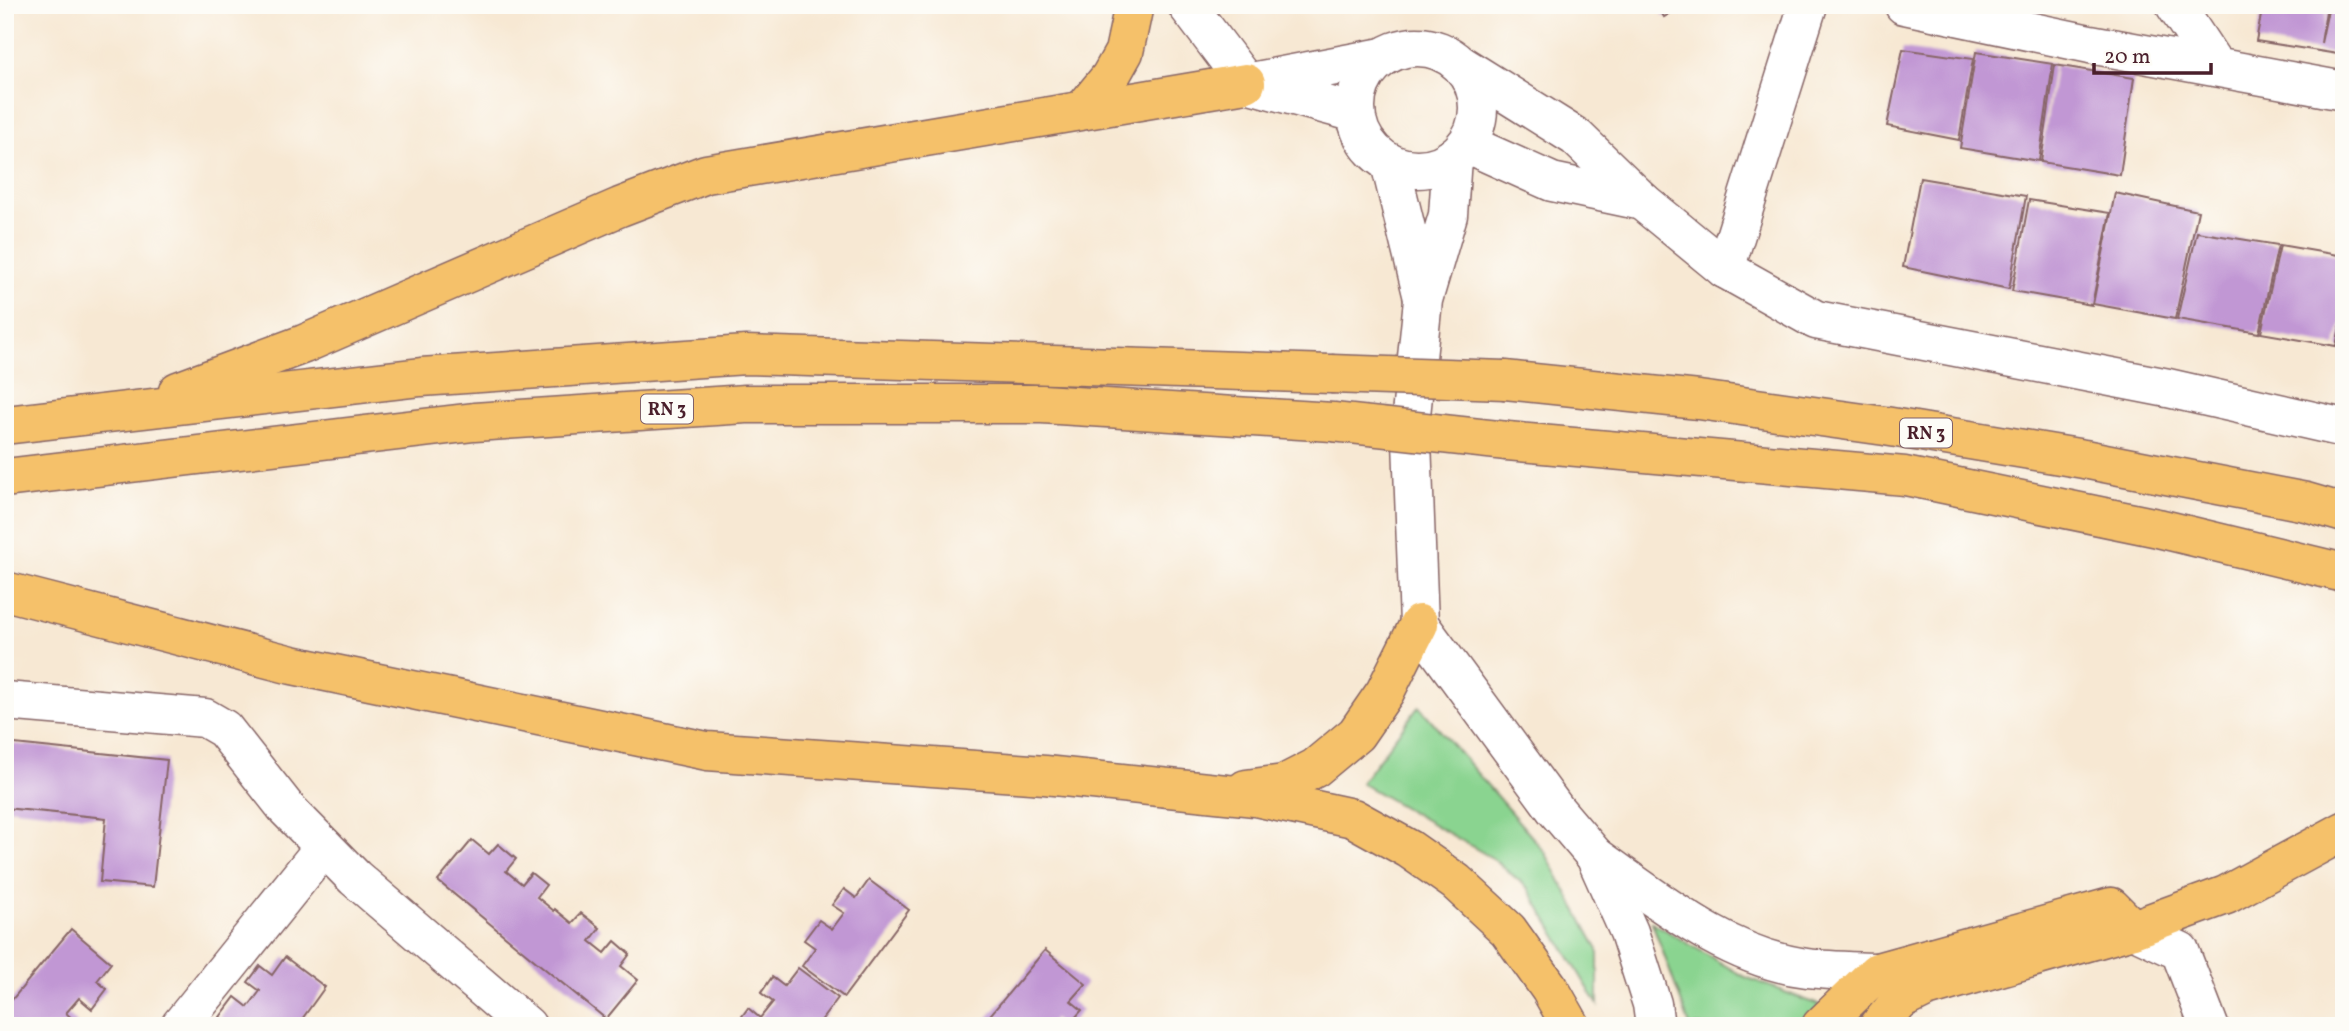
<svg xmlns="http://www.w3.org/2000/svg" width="2349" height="1031" font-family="Vollkorn,serif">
<rect width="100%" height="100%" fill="#fdfcf7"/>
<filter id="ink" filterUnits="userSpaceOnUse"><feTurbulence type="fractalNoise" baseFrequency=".0143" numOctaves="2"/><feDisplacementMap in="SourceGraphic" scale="14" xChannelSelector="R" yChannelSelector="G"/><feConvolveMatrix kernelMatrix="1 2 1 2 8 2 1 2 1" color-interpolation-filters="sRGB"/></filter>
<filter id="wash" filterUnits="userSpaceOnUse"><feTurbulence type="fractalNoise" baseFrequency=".00686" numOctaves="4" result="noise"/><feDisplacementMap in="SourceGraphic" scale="28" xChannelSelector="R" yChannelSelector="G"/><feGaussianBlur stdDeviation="1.57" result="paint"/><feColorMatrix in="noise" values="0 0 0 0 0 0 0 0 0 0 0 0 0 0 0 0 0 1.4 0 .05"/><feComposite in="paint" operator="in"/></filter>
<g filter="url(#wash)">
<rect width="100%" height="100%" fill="#f7e8d3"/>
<g fill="#8ad490" stroke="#6a7a5e" stroke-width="2">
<polygon points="1419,706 1545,852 1598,950 1598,1005 1528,888 1492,858 1361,783"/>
<polygon points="1652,922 1743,976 1821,1006 1802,1026 1690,1026"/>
</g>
<g id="blocks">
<g fill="#c197d4">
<polygon points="1657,5 1684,5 1664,17"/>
<polygon points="2263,5 2327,5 2321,43 2329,5 2344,5 2344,55 2256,41"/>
<polygon points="1903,49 1973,59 1959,140 1887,126"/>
<polygon points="1976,52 2053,64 2039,161 1960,148"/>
<polygon points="2055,65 2134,78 2120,175 2041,162"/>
<polygon points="1920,178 2026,196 2009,289 1903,267"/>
<polygon points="2115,193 2198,211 2175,319 2093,304"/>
<polygon points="2029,200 2110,213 2092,305 2012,291"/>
<polygon points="2197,232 2278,245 2259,333 2177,319"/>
<polygon points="2280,245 2344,256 2344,308 2336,346 2261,333"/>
<polygon points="2343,324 2344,324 2344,348 2338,347"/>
<polygon points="5,743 167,760 153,887 100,882 106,818 5,808"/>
<polygon points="472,840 489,854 498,844 516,859 506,871 522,884 531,873 546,885 537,897 554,911 555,909 572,923 581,913 600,928 590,941 605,953 615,941 630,954 621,966 638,980 606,1019 438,881"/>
<polygon points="869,880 909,910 844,997 802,966 815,948 804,940 819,920 832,929 844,913 832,905 844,889 856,898"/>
<polygon points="71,929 111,963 97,981 107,989 92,1009 79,998 66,1013 77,1023 75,1026 16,1026 5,1017 5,1008"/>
<polygon points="1045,950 1086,984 1071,1001 1082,1010 1068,1026 1062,1026 1054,1019 1048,1026 981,1026"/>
<polygon points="285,957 325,987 297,1026 232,1026 220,1017 235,997 248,1007 260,991 248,982 260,966 272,975"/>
<polygon points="798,968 838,998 817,1026 735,1026 748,1008 760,1018 773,1002 761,993 772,977 784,986"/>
</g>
</g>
</g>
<g filter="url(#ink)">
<use href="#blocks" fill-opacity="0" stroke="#876566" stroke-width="2"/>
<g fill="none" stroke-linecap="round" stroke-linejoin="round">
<g stroke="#876566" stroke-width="41">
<g id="minor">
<polyline points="1187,5 1246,83"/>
<polyline points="1904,5 2090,44 2344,91"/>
<polyline points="2175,5 2216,67"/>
<circle cx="1417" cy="108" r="61"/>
<polyline points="1461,65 1576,137 1642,201 1725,269 1816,320 2168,388 2344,428"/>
<polyline points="1356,113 1246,83 1383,57"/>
<polyline points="1467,144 1552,182 1642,201"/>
<polyline points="1452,158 1448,215 1423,300 1411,415 1419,624 1555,809 1595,856 1629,932 1652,1004 1655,1026"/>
<polyline points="1390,163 1423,298"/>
<polyline points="1725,269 1808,5"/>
<polyline points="5,701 205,718 224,729 287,809 355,878 527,1026"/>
<path d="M1595 856C1659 901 1728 958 1807 968 1830 971 1854 971 1877 972"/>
<polyline points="2133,929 2180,951 2209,1026"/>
<polyline points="180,1026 324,847"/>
</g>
</g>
<g stroke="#876566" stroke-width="41">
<polyline id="major" points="1821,1026 1877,972 2111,907 2133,929 1926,988 1900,1001 1879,1026"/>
</g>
<g stroke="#876566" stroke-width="41">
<g id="highway">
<polyline points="1083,110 1110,77 1124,52 1134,5"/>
<polyline points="1505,380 1699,400 1885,426 2084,459 2306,502 2344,513"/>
<polyline points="178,391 304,344 620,207 706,174 1246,83"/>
<polyline points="5,425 421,377 746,355 1331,374"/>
<polyline points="1507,441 1905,476 2158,528 2344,573"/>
<polyline points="5,478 474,422 746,404 1042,404 1333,422"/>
<polyline points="5,591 292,665 707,751 1045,775 1255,797 1353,818 1409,849 1456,882 1508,930 1550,989 1571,1026"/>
<polyline points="1246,789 1284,784 1315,768 1356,734 1385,692 1419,624"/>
<polyline points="2133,929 2226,895 2344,831"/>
</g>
</g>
<use href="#minor" stroke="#fff" stroke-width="38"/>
<use href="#major" stroke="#f5c16b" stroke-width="38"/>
<use href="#highway" stroke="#f5c16b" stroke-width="38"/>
<g stroke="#876566" stroke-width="41" stroke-linecap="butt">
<g id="highway-bridge">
<polyline points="1331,374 1505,380"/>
<polyline points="1333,422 1507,441"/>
</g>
</g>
<use href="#highway-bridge" stroke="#f5c16b" stroke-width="38"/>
</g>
</g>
<g text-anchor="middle" stroke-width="5" stroke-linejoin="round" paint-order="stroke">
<g fill="#fdfcf7" stroke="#806168" stroke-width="2">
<rect x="641" y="394.5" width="52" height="29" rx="5"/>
<rect x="1900" y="418.5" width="52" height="29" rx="5"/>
</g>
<g font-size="18" font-weight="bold" fill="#4a1f2b">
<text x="667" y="415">RN 3</text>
<text x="1926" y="439">RN 3</text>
</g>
</g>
<rect width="2349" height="1031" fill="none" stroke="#fdfcf7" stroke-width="28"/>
<path d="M2094 63v10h117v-10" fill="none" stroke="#4a1f2b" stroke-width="3.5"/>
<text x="2104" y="63" font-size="21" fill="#4a1f2b" stroke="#fdfcf7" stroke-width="5" paint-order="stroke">20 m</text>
</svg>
